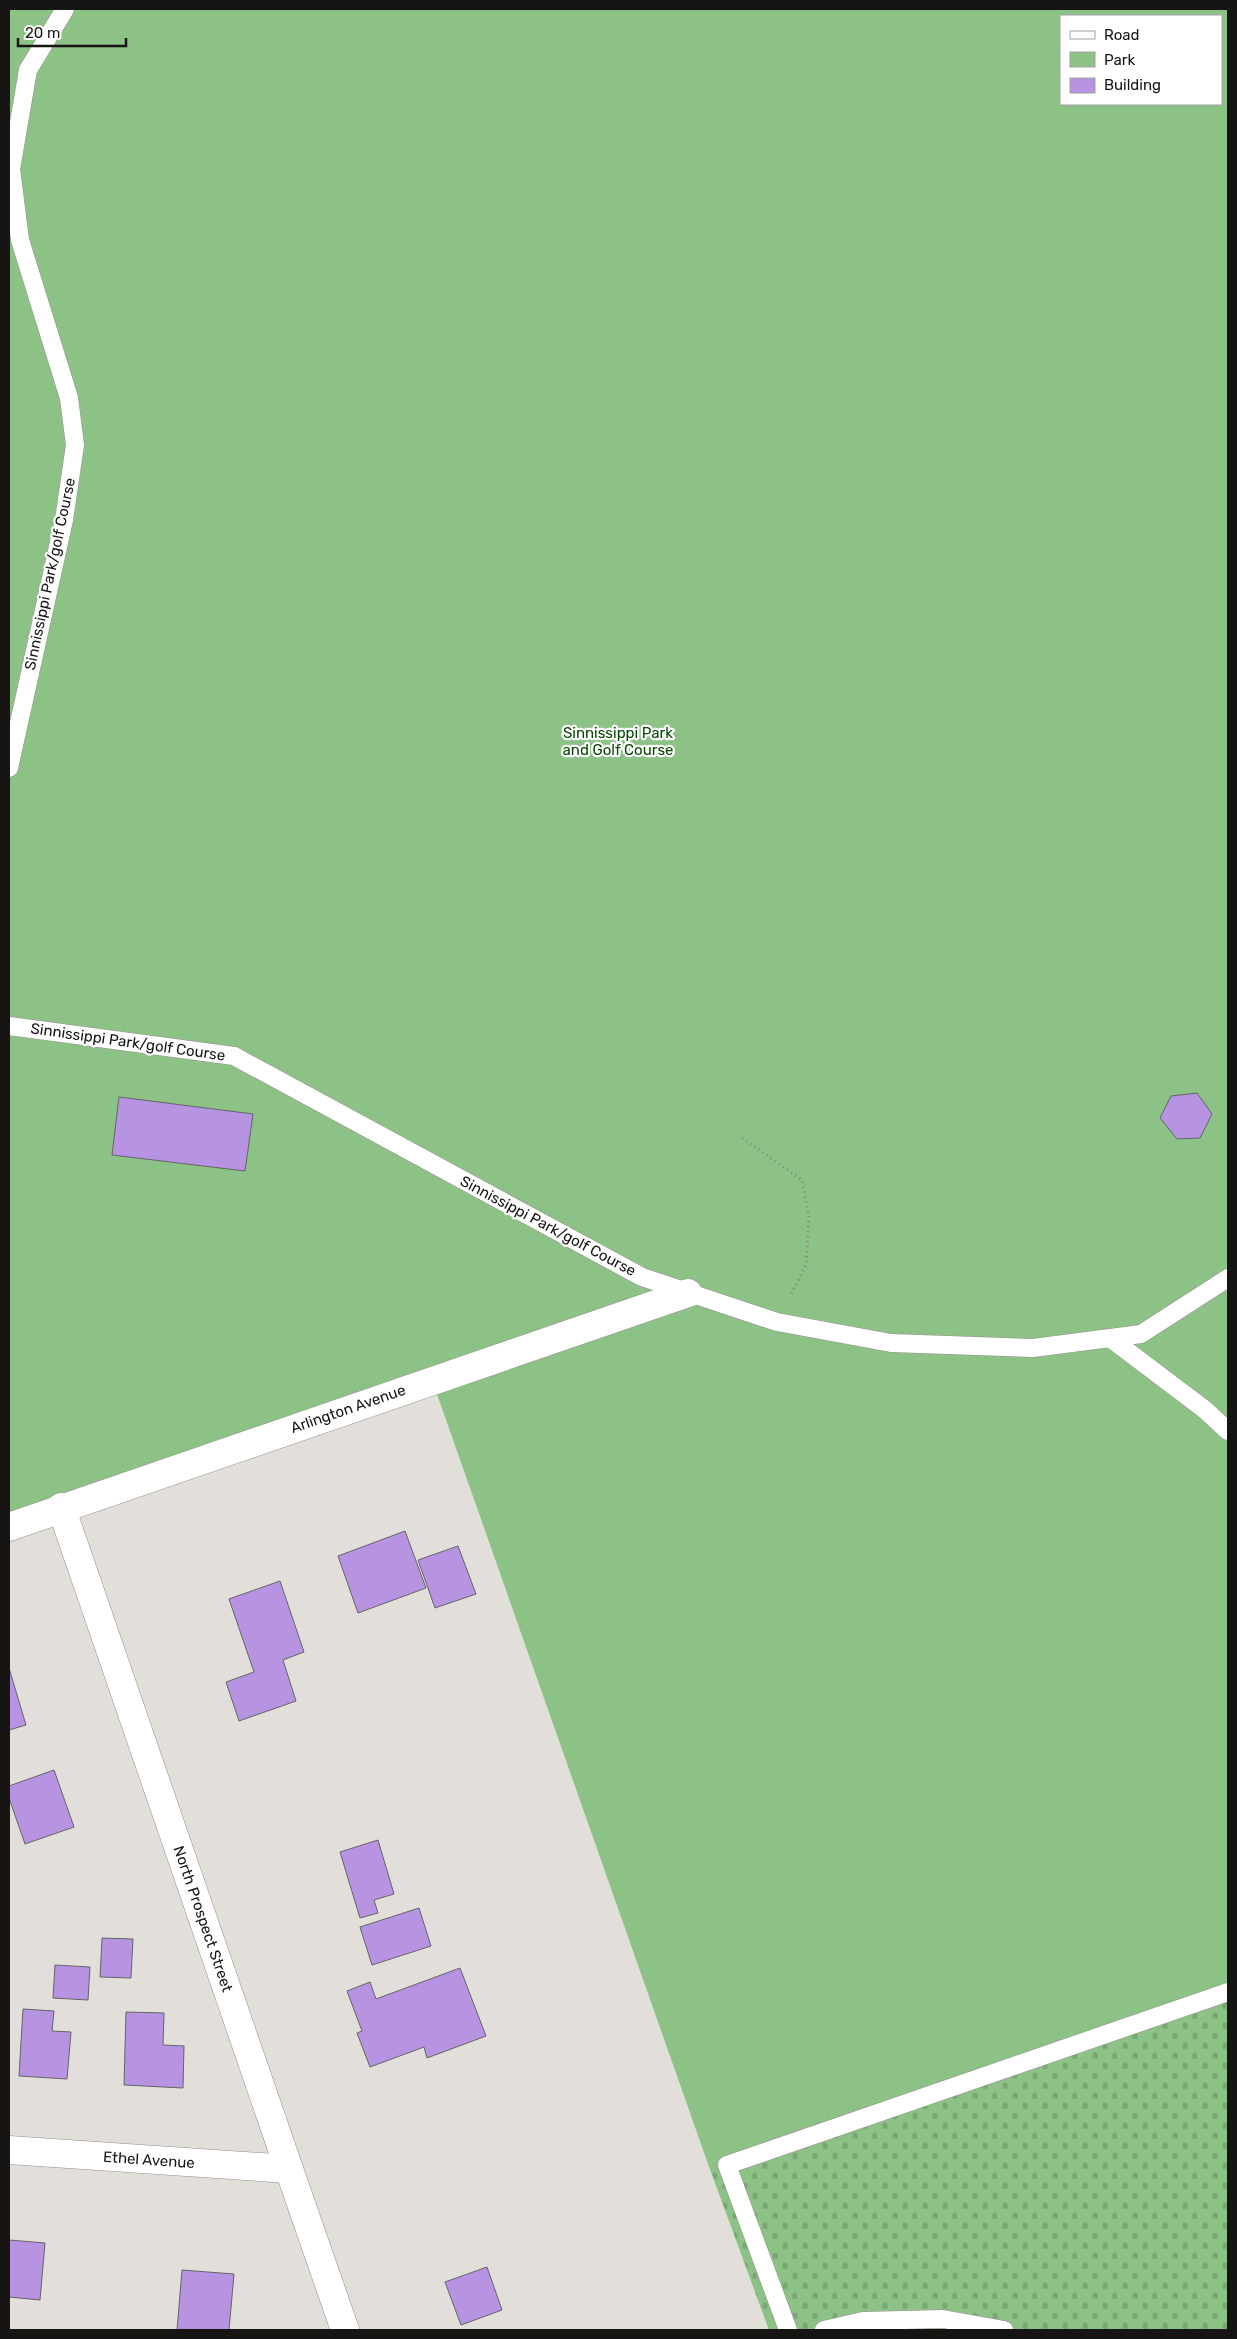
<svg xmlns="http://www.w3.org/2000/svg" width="1237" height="2339" font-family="Rubik,sans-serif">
<defs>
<pattern id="cemetery-stones" width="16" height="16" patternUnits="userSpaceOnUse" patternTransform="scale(1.25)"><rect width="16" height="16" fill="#8dc286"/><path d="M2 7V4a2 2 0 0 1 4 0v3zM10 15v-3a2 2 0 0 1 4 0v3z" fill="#79a673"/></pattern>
</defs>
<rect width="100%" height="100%" fill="#e2dfda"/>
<polygon fill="url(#cemetery-stones)" points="1228,1983 1228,2330 769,2330 708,2164"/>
<path fill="#8dc286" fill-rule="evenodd" d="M9 9H1228V1983L708 2164 432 1380 9 1527ZM1061 16H1221V104H1061Z"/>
<g fill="#b794e2" stroke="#656367">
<polygon points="1197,1093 1212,1114 1200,1138 1177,1139 1160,1118 1171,1096"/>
<polygon points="119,1097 253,1114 245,1171 112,1155"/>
<polygon points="405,1531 426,1588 358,1613 338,1556"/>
<polygon points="458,1546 476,1594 435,1608 418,1560"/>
<polygon points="280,1581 304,1652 283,1660 296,1701 239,1721 226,1682 254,1672 229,1599"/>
<polygon points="9,1668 26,1725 9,1730"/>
<polygon points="54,1770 74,1827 25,1844 9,1798 9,1786"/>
<polygon points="378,1840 394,1894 374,1900 378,1913 360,1918 340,1852"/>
<polygon points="419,1908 431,1946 372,1965 360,1927"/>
<polygon points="102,1938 133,1939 131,1978 100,1977"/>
<polygon points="55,1965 90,1967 88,2000 53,1998"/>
<polygon points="460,1968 486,2036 427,2058 424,2047 370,2067 357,2033 362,2031 347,1991 370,1982 376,1999"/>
<polygon points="23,2009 54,2011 52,2031 71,2032 67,2079 19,2076"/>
<polygon points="126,2012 164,2013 163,2045 184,2046 183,2088 124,2085"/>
<polygon points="9,2240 45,2243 40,2300 9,2297"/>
<polygon points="487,2267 502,2310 461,2325 445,2282"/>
<polygon points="182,2270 234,2274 229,2330 177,2330"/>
</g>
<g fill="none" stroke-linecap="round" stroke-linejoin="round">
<g stroke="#93908b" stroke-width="19">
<g id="lane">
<polyline points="9,768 64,520 75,445 69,398 20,240 11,169 28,70 65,9"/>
<polyline points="9,1026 234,1056 642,1277 777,1322 891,1343 1033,1348 1141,1334 1228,1278"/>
<polyline points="1110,1338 1204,1409 1228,1431"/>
<polyline points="788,2330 727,2165 1228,1992"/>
<polyline points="824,2330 863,2321 943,2319 1004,2330"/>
</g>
</g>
<g stroke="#93908b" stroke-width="29">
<g id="street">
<polyline points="9,1527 688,1293"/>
<polyline points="9,2150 289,2169 61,1507"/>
</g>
</g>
<g stroke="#93908b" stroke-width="29">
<polyline id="secondary" points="289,2169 345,2330"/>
</g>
<polyline stroke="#85827f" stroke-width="3" stroke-dasharray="1 4" stroke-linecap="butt" points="742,1138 802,1180 809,1218 806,1265 790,1297"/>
<use href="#lane" stroke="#fff" stroke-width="18"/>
<use href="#street" stroke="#fff" stroke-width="28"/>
<use href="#secondary" stroke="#fff" stroke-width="28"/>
</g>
<g text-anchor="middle" stroke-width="4.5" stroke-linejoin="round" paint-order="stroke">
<g font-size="15" fill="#161513" stroke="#fff">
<text transform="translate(50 574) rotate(-78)" y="5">Sinnissippi Park/golf Course</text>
<text transform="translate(128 1042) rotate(8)" y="5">Sinnissippi Park/golf Course</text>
<text transform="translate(548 1226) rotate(28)" y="5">Sinnissippi Park/golf Course</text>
<text transform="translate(348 1409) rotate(-19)" y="5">Arlington Avenue</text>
<text transform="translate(203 1919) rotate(71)" y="5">North Prospect Street</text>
<text transform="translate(149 2160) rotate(4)" y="5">Ethel Avenue</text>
</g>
<g font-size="15" fill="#064800" stroke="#fff">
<text x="618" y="738">Sinnissippi Park<tspan x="618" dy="17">and Golf Course</tspan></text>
</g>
</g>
<rect width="1237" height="2339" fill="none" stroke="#161513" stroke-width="20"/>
<rect x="1060" y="15" width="162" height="90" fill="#ffffff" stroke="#a2a1a1"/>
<rect x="1070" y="31" width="25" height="8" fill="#ffffff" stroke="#a2a1a1"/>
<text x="1104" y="40" font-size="15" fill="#161513">Road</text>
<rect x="1070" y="52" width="25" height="15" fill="#8dc286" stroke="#a2a1a1"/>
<text x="1104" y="65" font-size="15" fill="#161513">Park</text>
<rect x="1070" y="78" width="25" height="15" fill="#b794e2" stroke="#a2a1a1"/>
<text x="1104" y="90" font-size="15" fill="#161513">Building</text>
<path d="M18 38v8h108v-8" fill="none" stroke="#161513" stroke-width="2.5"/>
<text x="25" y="38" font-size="15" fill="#161513" stroke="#ffffff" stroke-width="4" paint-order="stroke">20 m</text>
</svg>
